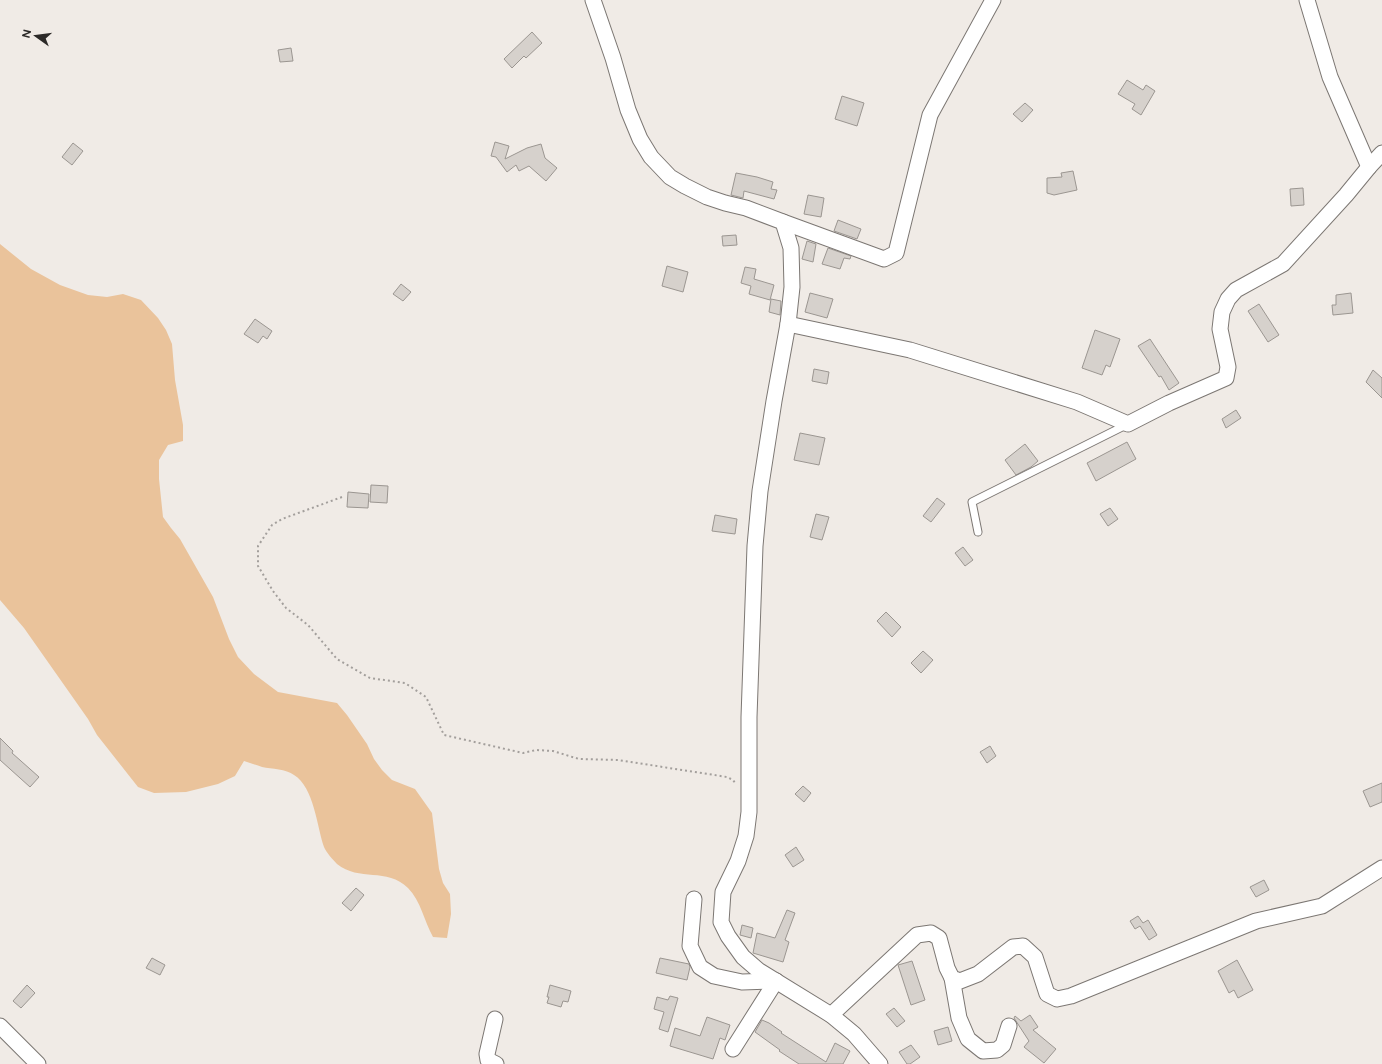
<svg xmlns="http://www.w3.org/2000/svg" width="1382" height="1064" font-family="Figtree,sans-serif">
<rect width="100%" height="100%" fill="#f0ebe6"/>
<path fill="#eac39b" d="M0 244 31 269 60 285 88 295 107 297 123 294 141 300 158 318 166 330 172 344 175 380 183 425V441L168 445 159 460V479L163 517 171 528 180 539 213 597 229 639 238 657 254 674 278 692 337 703 347 715 367 744 374 759 382 770 392 780 415 789 432 813 439 869 443 883 450 894 451 914 447 938 433 937C424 921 421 901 408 888 387 867 359 882 337 864 333 860 326 852 324 847 317 827 314 787 294 775 286 769 272 769 262 767 256 765 250 763 244 761L235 776 218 784 186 792 154 793 138 787 97 735 88 719 24 628 0 600Z"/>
<g fill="#d6d1cc" stroke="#9b9691">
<polygon points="532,32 542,43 526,58 524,56 512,68 504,59"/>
<polygon points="291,48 293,61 280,62 278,50"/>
<polygon points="1127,80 1143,90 1146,85 1155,91 1141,115 1132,109 1135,104 1118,94"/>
<polygon points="842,96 864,103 857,126 835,119"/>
<polygon points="1025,103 1033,110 1022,122 1013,114"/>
<polygon points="495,142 509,146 505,159 527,148 541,144 545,158 557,168 546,181 529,166 519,171 516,165 507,172 496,157 491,156"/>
<polygon points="73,143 83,151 72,165 62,157"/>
<polygon points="1073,171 1077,190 1054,195 1047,193 1047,178 1062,177 1061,173"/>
<polygon points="736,173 757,177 773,182 771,189 777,190 774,199 744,191 743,198 731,195"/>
<polygon points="1303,188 1304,205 1291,206 1290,189"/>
<polygon points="808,195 824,198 821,217 804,214"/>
<polygon points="838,220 861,229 857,239 834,231"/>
<polygon points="736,235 737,245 723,246 722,236"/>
<polygon points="807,241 816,244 813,262 802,259"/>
<polygon points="828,248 851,256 850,259 844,258 840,269 822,264"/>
<polygon points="667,266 688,272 683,292 662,286"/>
<polygon points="745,267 756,269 754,279 774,285 770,300 749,294 751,286 741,283"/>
<polygon points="401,284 411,292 403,301 393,294"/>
<polygon points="810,293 833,299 827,318 805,312"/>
<polygon points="1351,293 1353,313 1333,315 1332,305 1336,305 1336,295"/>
<polygon points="771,299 781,301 780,315 769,312"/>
<polygon points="1259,304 1279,335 1268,342 1248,311"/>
<polygon points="255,319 272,331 267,339 263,336 258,343 244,334"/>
<polygon points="1095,330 1120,339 1110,367 1106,365 1102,375 1082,368"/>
<polygon points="1150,339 1179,383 1169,390 1161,376 1159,377 1138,346"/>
<polygon points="814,369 829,372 827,384 812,381"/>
<polygon points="1373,370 1382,378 1382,398 1366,382"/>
<polygon points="1236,410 1241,418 1226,428 1222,419"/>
<polygon points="800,433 825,438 819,465 794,460"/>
<polygon points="1127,442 1136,459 1096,481 1087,463"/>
<polygon points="1025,444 1038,461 1031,467 1016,475 1005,460"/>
<polygon points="371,485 388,486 387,503 370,502"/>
<polygon points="348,492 369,494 368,508 347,507"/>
<polygon points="937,498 945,504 931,522 923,516"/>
<polygon points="1110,508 1118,519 1108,526 1100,514"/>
<polygon points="816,514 829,517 822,540 810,537"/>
<polygon points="715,515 737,519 735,534 712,531"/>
<polygon points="963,547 973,560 965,566 955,553"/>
<polygon points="886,612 901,627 892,637 877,621"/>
<polygon points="923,651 933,660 921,673 911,663"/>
<polygon points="0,738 13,751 12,753 39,777 30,787 0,760"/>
<polygon points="990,746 996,756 987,763 980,752"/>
<polygon points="1382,783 1382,802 1370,807 1363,791"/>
<polygon points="803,786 811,793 804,802 795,794"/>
<polygon points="796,847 804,860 793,867 785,855"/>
<polygon points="1264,880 1269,890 1256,897 1250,887"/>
<polygon points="356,888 364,895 351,911 342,903"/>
<polygon points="787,910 795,913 785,940 789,942 783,962 753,953 757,933 775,938"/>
<polygon points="1138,916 1143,923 1148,920 1157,935 1149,940 1140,926 1135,929 1130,921"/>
<polygon points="742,925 753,928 751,938 740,935"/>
<polygon points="152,958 165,965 160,975 146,968"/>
<polygon points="660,958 689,964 690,967 687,980 656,973"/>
<polygon points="1237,960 1253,990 1238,998 1234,990 1229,993 1218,971"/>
<polygon points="912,961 925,1000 911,1005 898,965"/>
<polygon points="27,985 35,993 21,1008 13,1001"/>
<polygon points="550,985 571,991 568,1002 563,1001 561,1007 547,1003 549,997 547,997"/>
<polygon points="670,996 678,998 668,1032 659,1029 664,1012 654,1009 657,997 668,1000"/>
<polygon points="894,1008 905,1021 897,1027 886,1014"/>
<polygon points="1030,1015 1038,1027 1033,1030 1056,1049 1044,1063 1024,1047 1029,1041 1014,1018 1015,1016 1021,1021"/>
<polygon points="707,1017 730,1025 725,1040 720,1038 713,1059 670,1046 675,1028 700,1036"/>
<polygon points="762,1020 769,1023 782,1032 781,1033 826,1062 835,1043 850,1051 843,1064 799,1064 779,1051 780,1050 755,1032"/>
<polygon points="948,1027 952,1041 938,1045 934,1031"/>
<polygon points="911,1045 920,1057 910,1064 907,1064 899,1052"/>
</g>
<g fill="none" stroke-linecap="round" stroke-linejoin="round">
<g stroke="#7c7773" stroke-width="9">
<polyline id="lane" points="978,532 972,502 1126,425"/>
</g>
<g stroke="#7c7773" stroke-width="17">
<g id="street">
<polyline points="593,0 613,58 628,110 640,139 651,157 670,177 685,186 707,197 725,203 746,208 783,222 791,248 792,287 788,324 774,401 760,491 755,546 749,717 749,812 746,836 738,861 723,892 721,922 728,936 743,957 758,970 831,1015 854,1034 880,1064"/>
<polyline points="1307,0 1330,77 1369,167"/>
<polyline points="783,222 884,259 896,253 930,115 993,0"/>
<polyline points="788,324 910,350 1077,402 1128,424 1169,403 1226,378 1228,367 1220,329 1222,312 1228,299 1236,290 1283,264 1346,195 1369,167 1382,153"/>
<polyline points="694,899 690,946 700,967 714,976 742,982 776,981"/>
<polyline points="952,978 959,1018 968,1039 983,1051 997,1050 1003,1045 1009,1026"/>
<polyline points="831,1015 917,935 931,933 939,938 947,968 952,978 960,981 978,974 1013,947 1023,946 1035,957 1047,994 1057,999 1071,996 1256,921 1322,906 1382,868"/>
<polyline points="495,1019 487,1054 488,1060 496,1064"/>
<polyline points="0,1026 38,1064"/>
<polyline points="733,1049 776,981"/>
</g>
</g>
<polyline stroke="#a39f9c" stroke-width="2" stroke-dasharray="2 3" stroke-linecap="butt" points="342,497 282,519 272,525 258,546 258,566 273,591 286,608 308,625 337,659 370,678 405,683 426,697 444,735 523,753 536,750 553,751 579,759 618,760 727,777 733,780 735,783"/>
<use href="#lane" stroke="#fff" stroke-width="7"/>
<use href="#street" stroke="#fff" stroke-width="15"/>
</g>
<g transform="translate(36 36) rotate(284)" stroke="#f0ebe6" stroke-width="3" paint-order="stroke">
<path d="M0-3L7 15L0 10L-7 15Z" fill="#2c2a28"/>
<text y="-6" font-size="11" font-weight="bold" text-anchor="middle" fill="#2c2a28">N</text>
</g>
</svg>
